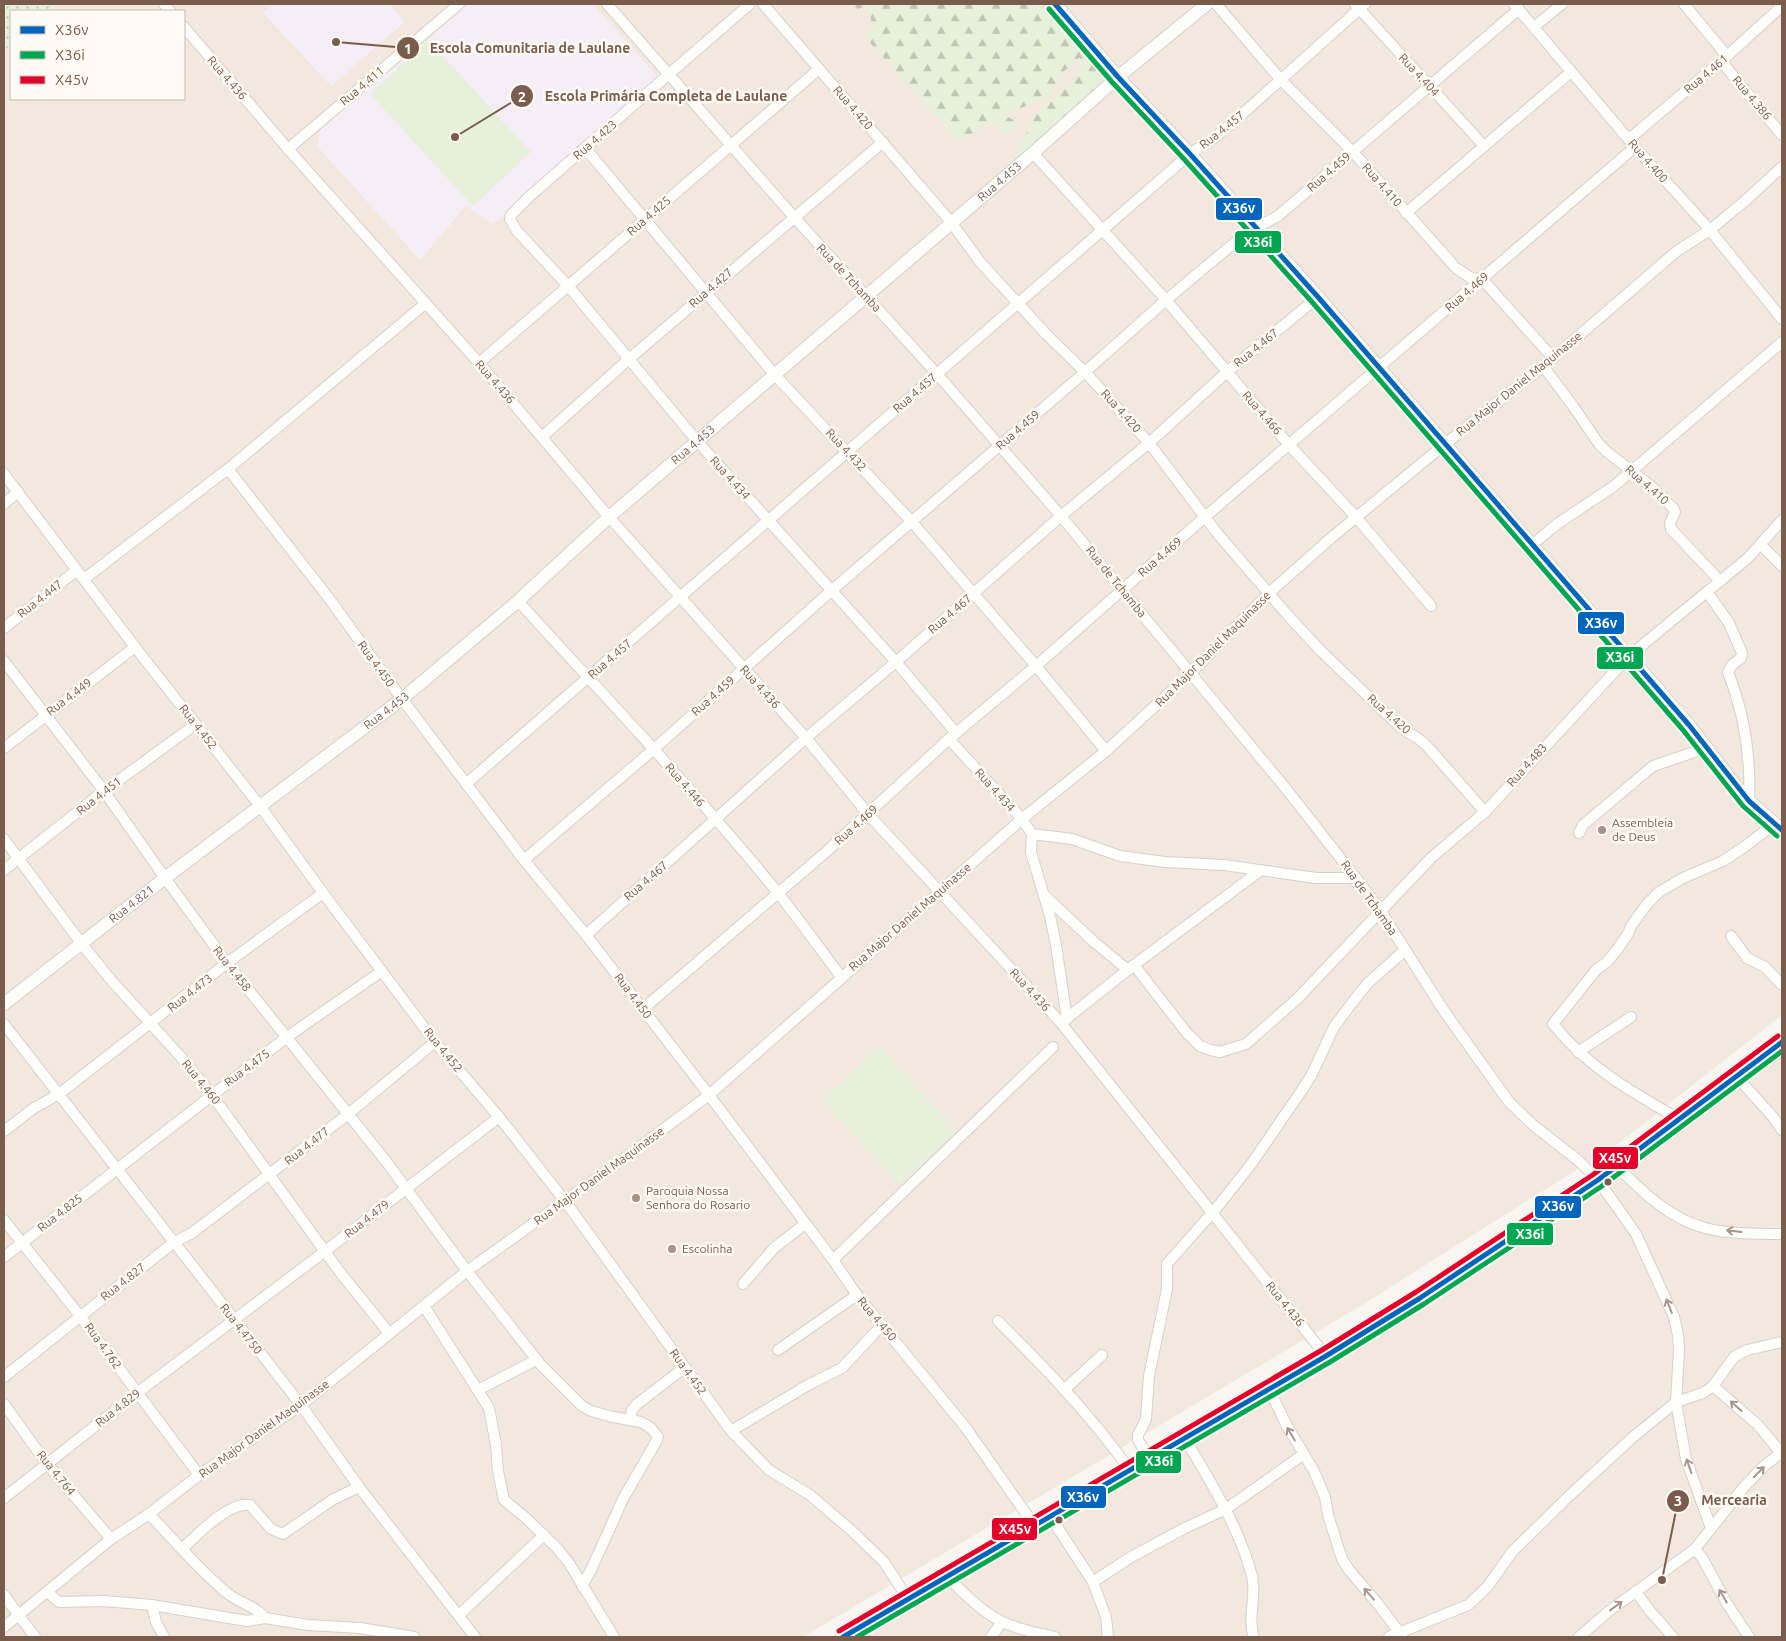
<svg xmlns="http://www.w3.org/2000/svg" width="1786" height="1641" font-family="Ubuntu,sans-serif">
<defs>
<pattern id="grass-dots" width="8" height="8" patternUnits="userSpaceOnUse" patternTransform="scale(1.25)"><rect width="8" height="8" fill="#e7f0db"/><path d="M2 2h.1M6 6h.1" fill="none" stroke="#c0c6b4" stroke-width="1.8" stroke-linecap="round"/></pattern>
<pattern id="forest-firs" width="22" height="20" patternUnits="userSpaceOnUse" patternTransform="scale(1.25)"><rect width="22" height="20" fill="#e7f0db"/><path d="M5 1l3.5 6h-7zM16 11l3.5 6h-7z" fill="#c0c6b4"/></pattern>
</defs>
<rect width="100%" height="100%" fill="#f9f5f0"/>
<g fill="#f2e8de" fill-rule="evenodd">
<path d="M4 4H1782V1015L1619 1143 1362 1305 803 1637H4ZM11 11H184V99H11Z"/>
<polygon points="1782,1047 1782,1637 857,1637 1181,1445 1548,1217"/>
</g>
<g fill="#f6eef6">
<polygon points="274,4 389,4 405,22 331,86 263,13"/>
<polygon points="469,4 593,4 659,78 493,225 466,206 420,260 317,146 321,129"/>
</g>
<polygon fill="url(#grass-dots)" points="4,4 59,4 51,11 11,11 11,45 4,51"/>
<polygon fill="url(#forest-firs)" points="849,4 1050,4 1116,79 1019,159 1014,157 1025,137 1032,118 1079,76 1080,57 1060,75 1051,95 1026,106 1003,114 1020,124 1007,134 996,125 986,123 960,142 864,36 872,30 871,19 867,6 858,9"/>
<g fill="#e7f0db">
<polygon points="428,40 531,152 473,206 370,94"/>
<polygon points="879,1047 957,1131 900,1184 822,1100"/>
</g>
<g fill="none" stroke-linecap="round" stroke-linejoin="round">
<g stroke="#d7d1cb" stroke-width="12">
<g id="minor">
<polyline points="164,4 170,11"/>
<polyline points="607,4 794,217 937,374 1061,516 1287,790 1356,878 1380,910 1444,1011 1509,1102 1533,1125 1579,1161 1598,1180 1610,1197 1636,1234 1674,1317 1678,1335 1679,1351 1676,1402 1686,1459 1711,1528"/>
<polyline points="750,4 669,74 530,196 511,215 510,219 517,231 569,287 697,441 896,662 956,733"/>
<polyline points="763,4 951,222 980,262 1046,334 1085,372 1149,443 1217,533 1291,619 1321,651 1401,728 1419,739 1427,746 1485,812"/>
<polyline points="1216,4 1281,80 1353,152 1456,268 1471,278 1482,279 1553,358"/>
<polyline points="1355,4 1484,146"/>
<polyline points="1514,4 1635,147 1710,230 1782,319"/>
<polyline points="1684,4 1727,56"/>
<polyline points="184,27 288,149 479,363 609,517 806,738 868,814 1061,1023 1326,1356"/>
<polyline points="1534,27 1562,4"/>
<polyline points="1721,61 1782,135"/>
<polyline points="1629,139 1727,56 1782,6"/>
<polyline points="585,148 775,375 912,522 1036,666 1106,751"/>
<polyline points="288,149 459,4"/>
<polyline points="1033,153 1166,300 1290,446 1356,517 1431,606"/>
<polyline points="1406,213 1571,72"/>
<polyline points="479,363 819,69"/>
<polyline points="1543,366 1573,406 1599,444 1607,452 1651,486 1674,509 1675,512 1670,523 1671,529 1720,581"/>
<polyline points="542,437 629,359 883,142"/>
<polyline points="228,469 328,597 402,699 524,860 586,935 709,1095 833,1260 857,1295 966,1428 1034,1525"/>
<polyline points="4,474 135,647 260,806 323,893 435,1042 499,1117 565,1201 731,1431 769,1470 810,1495 852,1531 884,1562 908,1599"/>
<polyline points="4,504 18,492"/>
<polyline points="1532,545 1557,524 1614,486 1782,342"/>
<polyline points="1761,545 1782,566"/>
<polyline points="84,579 228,469 426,303"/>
<path d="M1707 592 1729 623 1742 653 1741 658 1732 665 1728 672C1744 713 1751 757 1749 801"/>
<path d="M518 601C606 698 696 792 778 893 800 921 821 950 842 978"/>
<polyline points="4,628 77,570"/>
<polyline points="4,661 104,791 165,878 227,963 385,1160 467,1271 541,1365 582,1406 591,1411 613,1417 641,1422 651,1428 658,1437 657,1440 623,1499 591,1570 582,1586"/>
<polyline points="949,739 1022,819 1032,834 1072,839 1120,856 1165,862 1224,865 1316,878 1356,878"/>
<polyline points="4,748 135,647"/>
<polyline points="466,784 680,597 1190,154 1214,138 1239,117 1365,4"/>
<polyline points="1579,833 1583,825 1653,766 1706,748"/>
<polyline points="1032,834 1031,852 1050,916 1056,945 1067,1019"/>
<polyline points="4,839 81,943 111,980 180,1056 212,1095 339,1271 389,1333"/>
<polyline points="524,860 654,749 831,591 1085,372 1166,300 1245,234 1278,216 1519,9"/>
<polyline points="4,870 104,791 196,724"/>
<polyline points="1045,896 1094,942 1128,970"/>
<polyline points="586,935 806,738 896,662 1061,516 1149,443 1227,372 1318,297"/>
<polyline points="1731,936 1747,958 1765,967 1782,985"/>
<polyline points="1134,965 1186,1032 1200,1046 1210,1050 1220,1052 1246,1044 1297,999 1431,858 1485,812 1629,656 1748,558 1782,520"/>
<polyline points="643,1009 826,852 949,739 1036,666 1206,516 1635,147"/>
<polyline points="1061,1023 1134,965 1261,870"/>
<polyline points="4,1024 301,1405 359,1487 475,1637"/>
<polyline points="1578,1052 1631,1017"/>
<polyline points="1737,1077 1773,1117 1782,1130"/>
<path d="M1679 1119C1633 1093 1586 1066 1553 1024L1596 970 1607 962 1616 951 1628 934 1631 926 1648 903 1659 892 1683 878 1723 861 1747 845 1775 823"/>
<polyline points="4,1131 34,1108 59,1094 227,963 323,893"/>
<path d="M1617 1166C1641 1191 1670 1219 1705 1228 1726 1234 1760 1234 1782 1234"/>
<polyline points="4,1220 80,1316 199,1475"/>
<polyline points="4,1257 287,1037 382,971"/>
<polyline points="833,1260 1053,1047"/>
<polyline points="743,1284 774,1248 805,1224"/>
<polyline points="424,1306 489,1408 496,1445 498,1471 504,1500 527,1519 557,1548 569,1563 614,1637"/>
<path d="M998 1321C1045 1368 1091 1415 1129 1469"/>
<polyline points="778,1350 857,1295"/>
<polyline points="4,1377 173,1243 192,1233 347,1115 435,1042"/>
<polyline points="1713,1386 1758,1425 1782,1454"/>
<polyline points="1269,1389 1287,1426 1314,1471 1325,1497 1328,1515 1342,1559 1349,1570 1378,1604 1402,1636"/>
<polyline points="478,1390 536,1360"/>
<polyline points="1064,1390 1102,1355"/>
<polyline points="4,1404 47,1464 111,1539"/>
<polyline points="630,1419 632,1410 637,1404 684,1368"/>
<polyline points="731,1431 808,1385 842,1368 882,1325"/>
<path d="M1185 1438C1210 1482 1239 1526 1252 1576 1257 1596 1247 1618 1254 1637"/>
<polyline points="1149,1458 1138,1440 1138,1435 1146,1419 1149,1376 1167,1289 1167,1264 1219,1205 1252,1163 1302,1090 1311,1076 1334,1027 1358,995 1368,983 1405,950"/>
<polyline points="4,1498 137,1393 324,1252 499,1117"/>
<path d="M149 1514C174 1540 199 1570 227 1593 239 1603 256 1606 265 1618"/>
<polyline points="1050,1516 1093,1582 1106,1617 1108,1637"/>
<path d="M182 1549C197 1535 229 1501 250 1505L271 1529 283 1534 332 1500 359 1487"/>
<polyline points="1695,1549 1703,1559 1726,1602 1749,1637"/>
<path d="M946 1576C963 1592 981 1612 1003 1622 1019 1630 1038 1633 1055 1637"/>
<polyline points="1093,1582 1131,1557 1185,1528 1226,1509 1304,1454"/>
<polyline points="47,1592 59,1602 104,1601 152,1605 247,1621 265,1618 308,1625 360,1628 414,1637"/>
<polyline points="1636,1592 1650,1611 1673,1637"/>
<polyline points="4,1595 35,1637"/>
<polyline points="152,1605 156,1622 164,1637"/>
<polyline points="459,1615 544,1535"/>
<polyline points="4,1627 111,1539 149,1514 199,1475 301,1405 467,1271 630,1154 709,1095 1022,819 1106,751 1190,674 1269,593 1331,538 1445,444 1553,358 1677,251 1710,230 1746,200 1782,167"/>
<polyline points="991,1637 1002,1622"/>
<polyline points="1389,1637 1468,1605 1488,1586 1512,1552 1569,1496 1632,1438 1676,1402 1703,1393 1713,1386 1734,1357 1747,1350 1782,1342"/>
<polyline points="1579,1637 1609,1611 1695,1549 1743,1488 1764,1466 1782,1452"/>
</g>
</g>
<g stroke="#d7d1cb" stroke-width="14">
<g id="tertiary">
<polyline points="1055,4 1118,77 1190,154 1318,297 1532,545 1689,725 1729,777 1749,801 1782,830"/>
<path id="s1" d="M4 1004 165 878 402 699 518 601 609 517 1033 153 1118 77 1207 4"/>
</g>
</g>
<g stroke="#d9d2cb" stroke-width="16">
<polyline id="secondary" points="843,1637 973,1560 1326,1356 1420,1298 1598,1180 1782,1042"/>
</g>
<use href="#minor" stroke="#fefefd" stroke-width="10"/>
<use href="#tertiary" stroke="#fefefd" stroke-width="12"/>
<use href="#secondary" stroke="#fefefd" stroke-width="14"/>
<g stroke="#fffaf3" stroke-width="9">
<g id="bus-1">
<polyline points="1055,4 1118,77 1190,154 1318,297 1689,725 1749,801 1782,830"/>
<polyline points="843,1637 1326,1356 1420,1298 1598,1180 1782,1042"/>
</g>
</g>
<g stroke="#fffaf3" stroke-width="9">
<g id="bus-2">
<polyline points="1049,9 1112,82 1184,159 1312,302 1683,730 1743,806 1777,836"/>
<polyline points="857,1637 1330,1362 1424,1304 1602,1186 1782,1051"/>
</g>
</g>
<g stroke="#fffaf3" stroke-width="9">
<polyline id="bus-3" points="839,1631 1322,1350 1416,1292 1594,1174 1778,1036"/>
</g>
<use href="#bus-1" stroke="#0065bd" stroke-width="5"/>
<use href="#bus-2" stroke="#00a651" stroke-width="5"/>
<use href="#bus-3" stroke="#e4002b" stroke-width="5"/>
</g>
<defs><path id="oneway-shaft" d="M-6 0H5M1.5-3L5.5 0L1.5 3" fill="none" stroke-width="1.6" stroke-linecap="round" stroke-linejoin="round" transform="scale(1.25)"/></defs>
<g stroke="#a8958b">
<use href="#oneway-shaft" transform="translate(1734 1231) rotate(-173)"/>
<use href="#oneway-shaft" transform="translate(1669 1306) rotate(-112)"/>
<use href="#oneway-shaft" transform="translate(1736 1406) rotate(-139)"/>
<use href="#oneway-shaft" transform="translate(1291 1434) rotate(-121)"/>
<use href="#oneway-shaft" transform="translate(1689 1466) rotate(-109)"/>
<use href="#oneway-shaft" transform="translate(1759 1472) rotate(-45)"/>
<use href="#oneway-shaft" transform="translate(1369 1594) rotate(-131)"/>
<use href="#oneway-shaft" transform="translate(1723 1596) rotate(-120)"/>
<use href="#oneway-shaft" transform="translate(1616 1606) rotate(-36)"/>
</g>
<g fill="#a69286" stroke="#fffaf3" stroke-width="2">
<circle cx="1602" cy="830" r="5"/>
<circle cx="636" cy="1198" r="5"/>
<circle cx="672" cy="1249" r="5"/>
</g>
<g fill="#7a5c4d" stroke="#fffaf3" stroke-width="2">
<circle cx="1608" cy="1182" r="4.5"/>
<circle cx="1059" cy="1520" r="4.5"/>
</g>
<g text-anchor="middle" stroke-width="5" stroke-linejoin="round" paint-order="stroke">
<g font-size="12" fill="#7a5c4d" stroke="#fffaf3">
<text transform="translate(1706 74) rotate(-40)" y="4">Rua 4.461</text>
<text transform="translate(1419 75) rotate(47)" y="4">Rua 4.404</text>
<text transform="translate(227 78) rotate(49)" y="4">Rua 4.436</text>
<text transform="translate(362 86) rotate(-40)" y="4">Rua 4.411</text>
<text transform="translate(1752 98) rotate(50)" y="4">Rua 4.386</text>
<text transform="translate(853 108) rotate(49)" y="4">Rua 4.420</text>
<text transform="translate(1222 130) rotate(-38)" y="4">Rua 4.457</text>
<text transform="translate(595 140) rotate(-41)" y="4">Rua 4.423</text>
<text transform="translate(1648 161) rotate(49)" y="4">Rua 4.400</text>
<text transform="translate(1329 172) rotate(-41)" y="4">Rua 4.459</text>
<text dy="4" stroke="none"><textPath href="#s1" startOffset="1292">Rua 4.453</textPath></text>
<text transform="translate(1382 185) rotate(49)" y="4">Rua 4.410</text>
<text transform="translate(649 216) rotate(-41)" y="4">Rua 4.425</text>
<text transform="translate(849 278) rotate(47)" y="4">Rua de Tchamba</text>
<text transform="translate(711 288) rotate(-41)" y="4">Rua 4.427</text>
<text transform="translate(1467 292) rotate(-41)" y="4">Rua 4.469</text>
<text transform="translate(1256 348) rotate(-39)" y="4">Rua 4.467</text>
<text transform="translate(495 382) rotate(49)" y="4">Rua 4.436</text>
<text transform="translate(1519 384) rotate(-39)" y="4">Rua Major Daniel Maquinasse</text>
<text transform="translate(915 393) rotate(-41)" y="4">Rua 4.457</text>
<text transform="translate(1121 411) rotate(48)" y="4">Rua 4.420</text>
<text transform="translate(1262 413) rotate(49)" y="4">Rua 4.466</text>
<text transform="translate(1018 430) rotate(-41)" y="4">Rua 4.459</text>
<text dy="4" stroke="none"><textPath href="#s1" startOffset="888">Rua 4.453</textPath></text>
<text transform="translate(846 450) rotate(47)" y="4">Rua 4.432</text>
<text transform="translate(730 478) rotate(48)" y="4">Rua 4.434</text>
<text transform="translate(1647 485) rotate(41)" y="4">Rua 4.410</text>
<text transform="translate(1160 557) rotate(-41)" y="4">Rua 4.469</text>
<text transform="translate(1116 582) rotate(51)" y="4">Rua de Tchamba</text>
<text transform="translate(40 599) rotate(-38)" y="4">Rua 4.447</text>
<text transform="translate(950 614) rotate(-41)" y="4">Rua 4.467</text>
<text transform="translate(1213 649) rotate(-45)" y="4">Rua Major Daniel Maquinasse</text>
<text transform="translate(610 659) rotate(-41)" y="4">Rua 4.457</text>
<text transform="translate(376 664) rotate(54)" y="4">Rua 4.450</text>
<text transform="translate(760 687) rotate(48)" y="4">Rua 4.436</text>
<text transform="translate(713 696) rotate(-42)" y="4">Rua 4.459</text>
<text transform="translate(69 697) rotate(-37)" y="4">Rua 4.449</text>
<text dy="4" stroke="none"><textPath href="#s1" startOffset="482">Rua 4.453</textPath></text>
<text transform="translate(1389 714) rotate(42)" y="4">Rua 4.420</text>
<text transform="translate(198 727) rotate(52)" y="4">Rua 4.452</text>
<text transform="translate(1527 765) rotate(-48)" y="4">Rua 4.483</text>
<text transform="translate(685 785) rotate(49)" y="4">Rua 4.446</text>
<text transform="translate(995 790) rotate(48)" y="4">Rua 4.434</text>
<text transform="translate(99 796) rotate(-38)" y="4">Rua 4.451</text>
<text transform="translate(856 825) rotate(-42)" y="4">Rua 4.469</text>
<text transform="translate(646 881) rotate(-41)" y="4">Rua 4.467</text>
<text transform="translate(1369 898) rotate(55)" y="4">Rua de Tchamba</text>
<text dy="4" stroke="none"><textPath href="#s1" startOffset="162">Rua 4.821</textPath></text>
<text transform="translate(910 917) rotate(-41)" y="4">Rua Major Daniel Maquinasse</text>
<text transform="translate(232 969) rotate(52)" y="4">Rua 4.458</text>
<text transform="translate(1030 990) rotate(47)" y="4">Rua 4.436</text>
<text transform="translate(190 993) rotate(-38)" y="4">Rua 4.473</text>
<text transform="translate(633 996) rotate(53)" y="4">Rua 4.450</text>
<text transform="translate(443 1050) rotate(51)" y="4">Rua 4.452</text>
<text transform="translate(247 1068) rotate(-37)" y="4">Rua 4.475</text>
<text transform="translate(201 1082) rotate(51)" y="4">Rua 4.460</text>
<text transform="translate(307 1146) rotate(-38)" y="4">Rua 4.477</text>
<text transform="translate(599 1176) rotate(-36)" y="4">Rua Major Daniel Maquinasse</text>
<text transform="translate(60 1213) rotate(-38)" y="4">Rua 4.825</text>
<text transform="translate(367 1219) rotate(-38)" y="4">Rua 4.479</text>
<text transform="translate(123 1282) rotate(-38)" y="4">Rua 4.827</text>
<text transform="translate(1285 1304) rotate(51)" y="4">Rua 4.436</text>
<text transform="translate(877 1319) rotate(50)" y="4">Rua 4.450</text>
<text transform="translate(241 1329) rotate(52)" y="4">Rua 4.4750</text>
<text transform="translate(103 1346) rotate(54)" y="4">Rua 4.762</text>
<text transform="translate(688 1372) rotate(54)" y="4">Rua 4.452</text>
<text transform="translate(118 1408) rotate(-38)" y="4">Rua 4.829</text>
<text transform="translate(264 1429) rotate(-36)" y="4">Rua Major Daniel Maquinasse</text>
<text transform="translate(56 1473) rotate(51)" y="4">Rua 4.764</text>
</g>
<g font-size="12" fill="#7a5c4d" stroke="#fffaf3" text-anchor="start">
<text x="1612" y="827">Assembleia<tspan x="1612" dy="14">de Deus</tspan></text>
<text x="646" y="1195">Paroquia Nossa<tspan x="646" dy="14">Senhora do Rosario</tspan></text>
<text x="682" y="1253">Escolinha</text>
</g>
</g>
<path fill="none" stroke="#7a5c4d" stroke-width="2" d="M336 42L408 48M455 137L522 96M1662 1580L1678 1501"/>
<g fill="#7a5c4d" stroke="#fffaf3" stroke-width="2">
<circle cx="336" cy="42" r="5"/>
<circle cx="455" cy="137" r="5"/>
<circle cx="1662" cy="1580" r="5"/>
<circle cx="408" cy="48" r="12"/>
<circle cx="522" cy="96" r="12"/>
<circle cx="1678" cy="1501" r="12"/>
</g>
<g font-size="15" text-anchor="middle" font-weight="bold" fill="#fff">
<text x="408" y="54">1</text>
<text x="522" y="102">2</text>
<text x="1678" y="1506">3</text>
</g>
<g font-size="14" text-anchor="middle" font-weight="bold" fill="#7a5c4d" stroke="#fffaf3" stroke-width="5" stroke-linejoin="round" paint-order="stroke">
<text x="530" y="53">Escola Comunitaria de Laulane</text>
<text x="666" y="101">Escola Primária Completa de Laulane</text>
<text x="1734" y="1505">Mercearia</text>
</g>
<g stroke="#fffaf3" stroke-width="2">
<rect x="1215" y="197" width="48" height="24" rx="5" fill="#0065bd"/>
<rect x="1234" y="230" width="48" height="24" rx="5" fill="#00a651"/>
<rect x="1577" y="611" width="48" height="24" rx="5" fill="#0065bd"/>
<rect x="1596" y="646" width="48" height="24" rx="5" fill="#00a651"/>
<rect x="1592" y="1146" width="47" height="24" rx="5" fill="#e4002b"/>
<rect x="1534" y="1195" width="48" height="24" rx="5" fill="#0065bd"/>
<rect x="1506" y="1222" width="48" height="24" rx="5" fill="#00a651"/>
<rect x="1135" y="1450" width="47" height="24" rx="5" fill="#00a651"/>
<rect x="1060" y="1485" width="47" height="24" rx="5" fill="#0065bd"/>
<rect x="991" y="1517" width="47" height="24" rx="5" fill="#e4002b"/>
</g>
<g font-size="14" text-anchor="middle" font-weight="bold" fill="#fff">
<text x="1239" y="213">X36v</text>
<text x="1258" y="247">X36i</text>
<text x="1601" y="628">X36v</text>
<text x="1620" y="662">X36i</text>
<text x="1615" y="1163">X45v</text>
<text x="1558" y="1211">X36v</text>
<text x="1530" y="1239">X36i</text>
<text x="1159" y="1466">X36i</text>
<text x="1083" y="1502">X36v</text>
<text x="1015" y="1534">X45v</text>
</g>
<rect width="1786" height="1641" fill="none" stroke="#7a5c4d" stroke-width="10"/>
<rect x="10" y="10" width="175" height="90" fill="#fffaf3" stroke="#cabbb1"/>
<rect x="20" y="26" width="25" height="8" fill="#0065bd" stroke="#cabbb1"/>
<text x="55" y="35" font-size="15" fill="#7a5c4d">X36v</text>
<rect x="20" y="51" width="25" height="8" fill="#00a651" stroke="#cabbb1"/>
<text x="55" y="60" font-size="15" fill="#7a5c4d">X36i</text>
<rect x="20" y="76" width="25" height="8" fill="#e4002b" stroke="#cabbb1"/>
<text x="55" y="85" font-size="15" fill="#7a5c4d">X45v</text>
</svg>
